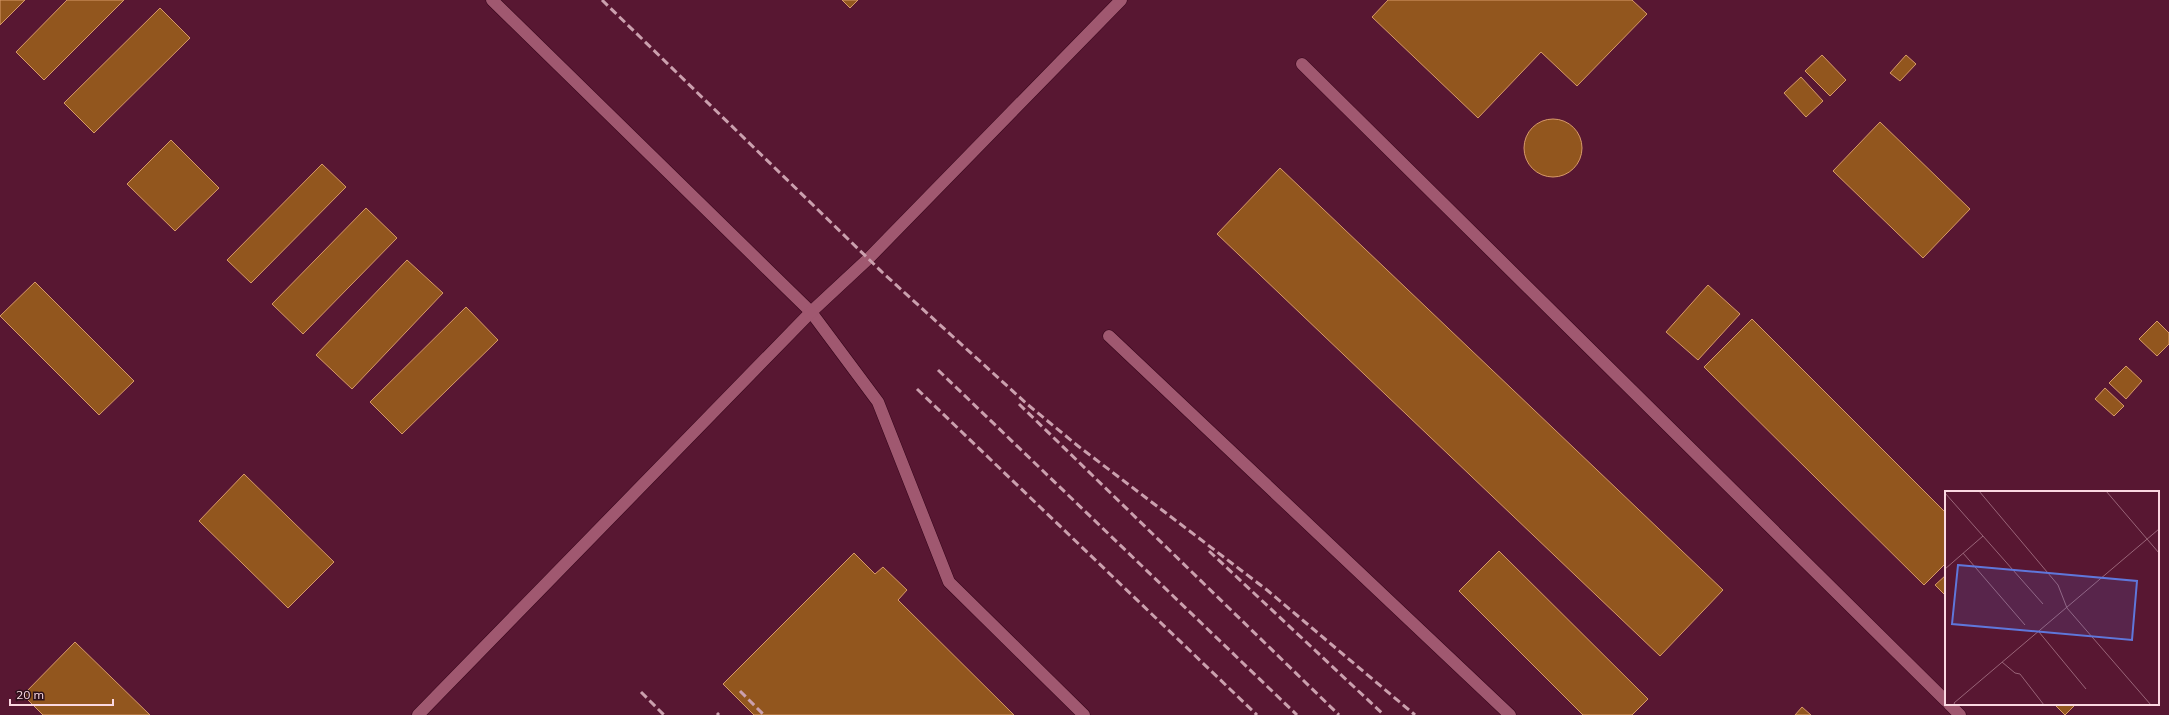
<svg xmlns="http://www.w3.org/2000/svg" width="2169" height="715" font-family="Mulish,sans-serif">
<rect width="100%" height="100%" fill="#581732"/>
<g fill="#92561e" stroke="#d79968">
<polygon points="0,0 25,0 0,25"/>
<polygon points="67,0 124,0 44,80 16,52"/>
<polygon points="842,0 858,0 850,8"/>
<polygon points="1388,0 1632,0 1647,14 1577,86 1541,52 1478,118 1372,17"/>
<polygon points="160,8 190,38 94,133 64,103"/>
<polygon points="1822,55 1846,80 1830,96 1805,71"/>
<polygon points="1906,55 1916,64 1900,81 1890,73"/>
<polygon points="1801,77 1823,101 1806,117 1784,93"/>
<circle cx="1553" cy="148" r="29"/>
<polygon points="1880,122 1970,209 1923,258 1833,171"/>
<polygon points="171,140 219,188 175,231 127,184"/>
<polygon points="322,164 346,187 251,283 227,260"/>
<polygon points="1280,168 1723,590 1660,656 1217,234"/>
<polygon points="366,208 397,238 303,334 272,304"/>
<polygon points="407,260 443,293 352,389 316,355"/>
<polygon points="35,282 134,381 99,415 0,316"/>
<polygon points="1708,285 1740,314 1698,360 1666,332"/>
<polygon points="466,307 498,340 402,434 370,402"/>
<polygon points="1752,319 1946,513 1946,563 1924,585 1704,367"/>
<polygon points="2157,321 2169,333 2169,344 2157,356 2139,339"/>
<polygon points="2126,366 2142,381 2126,399 2109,383"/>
<polygon points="2105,388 2124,406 2114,416 2095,399"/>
<polygon points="244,474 334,562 288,608 199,521"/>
<polygon points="1499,551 1648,699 1632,715 1583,715 1459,591"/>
<polygon points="854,553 875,574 883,567 907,590 898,600 1014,715 754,715 723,684"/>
<polygon points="1946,575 1946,596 1935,585"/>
<polygon points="75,642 150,715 43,715 23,695"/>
<polygon points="2054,704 2076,704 2065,715"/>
<polygon points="1802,707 1811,715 1795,715"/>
</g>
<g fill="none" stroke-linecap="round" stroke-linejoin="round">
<g stroke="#35051a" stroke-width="13">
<g id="lane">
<polyline points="492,0 811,312 878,402 949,582 1084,715"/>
<polyline points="1302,64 1946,701"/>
<polyline points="1109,336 1510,715"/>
<polyline points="1949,704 1960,715"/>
<polyline points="418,715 811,312 869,258 1121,0"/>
</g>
</g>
<use href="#lane" stroke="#a05870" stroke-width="12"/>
<g stroke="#cba0ae" stroke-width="3" stroke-dasharray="8 4" stroke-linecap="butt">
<polyline points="602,0 883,273 1027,404 1078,446 1267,590 1415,715"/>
<polyline points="938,370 1297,715"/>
<polyline points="917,389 1257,715"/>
<polyline points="1019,404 1339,715"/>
<polyline points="1209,551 1384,715"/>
<polyline points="740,691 764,715"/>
<polyline points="641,692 664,715"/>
<polyline points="717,713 719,715"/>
</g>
</g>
<g transform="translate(1945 491)">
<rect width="214" height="214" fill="#581732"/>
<path fill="none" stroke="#996478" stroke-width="1" d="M34 0 113 94 122 117 206 214M161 0 214 62M0 2 98 113M18 62 80 134M0 78 38 45M94 141 141 198M57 171 70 182 75 183 99 214M10 214 9 212 214 38"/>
<path fill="#5f77db" fill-opacity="0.15" stroke="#5f77db" stroke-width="2" d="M13 74 192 90 187 149 7 133Z"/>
<rect width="214" height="214" fill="none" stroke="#fad8e1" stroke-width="2"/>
</g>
<path d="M10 699v6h103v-6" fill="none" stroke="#fad8e1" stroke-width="2"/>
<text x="16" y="699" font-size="12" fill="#fad8e1" stroke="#2c101a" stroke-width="3" paint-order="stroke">20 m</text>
</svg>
